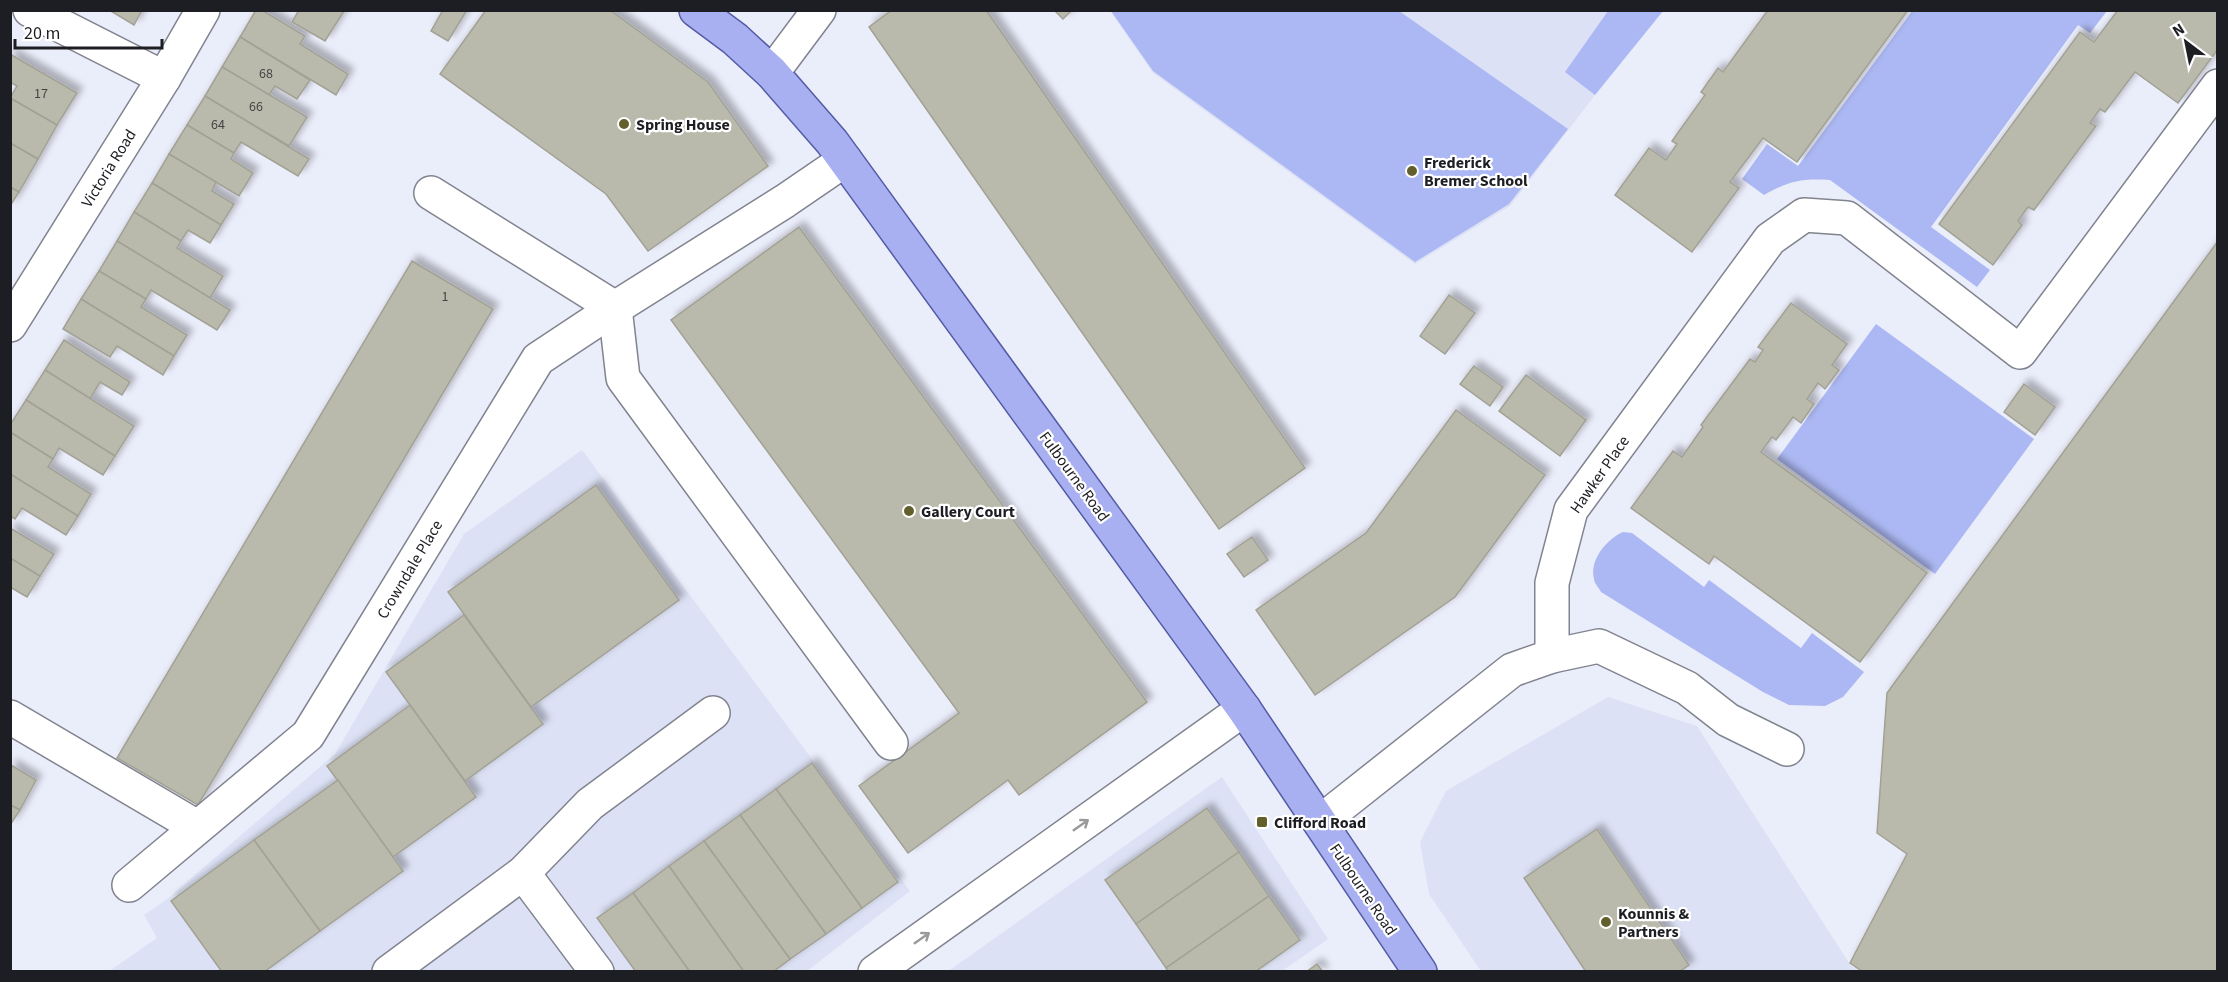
<svg xmlns="http://www.w3.org/2000/svg" width="2228" height="982" font-family="'Source Sans 3',sans-serif">
<defs>
<filter id="shadow"><feDropShadow dx="5.5" dy="-5.5" stdDeviation="3" flood-color="#0004"/></filter>
</defs>
<rect width="100%" height="100%" fill="#eaedfa"/>
<g fill="#dce1f5">
<polygon points="1110,11 1663,11 1595,95 1510,206 1415,264 1153,73"/>
<polygon points="582,450 910,891 807,971 108,972 157,938 144,915 166,900 335,754 464,534"/>
<polygon points="1608,697 1697,726 1851,966 1859,971 1481,971 1429,894 1420,842 1446,791"/>
<polygon points="1222,777 1328,939 1282,971 947,972"/>
</g>
<g fill="#acb8f3">
<path d="M1913 10 2107 11 2090 33 2078 25 1931 227 1990 270 1977 287 1830 180C1801 178 1789 181 1764 195L1742 179 1767 144 1798 166Z"/>
<polygon points="1111,11 1399,11 1568,129 1509,204 1415,262 1153,71"/>
<polygon points="1608,11 1663,11 1595,95 1565,72"/>
<polygon points="1876,324 2034,439 1935,574 1777,459"/>
<path d="M1623 532 1632 533 1704 587 1709 580 1801 648 1812 633 1864 672 1843 697 1825 706 1789 705 1763 692 1601 592C1599 588 1594 583 1594 579 1589 560 1607 539 1623 532Z"/>
</g>
<g fill="#b9b9ac" stroke="#a2a195" stroke-width="1.5" filter="url(#shadow)">
<polygon points="109,10 142,10 134,25"/>
<polygon points="256,10 262,10 305,36 300,44 348,74 336,95 240,37"/>
<polygon points="299,10 342,10 344,11 325,41 292,22"/>
<polygon points="443,10 467,10 448,41 431,31"/>
<polygon points="486,10 610,10 708,82 768,166 648,251 606,194 440,74"/>
<polygon points="892,10 986,10 1305,468 1219,529 869,27"/>
<polygon points="1054,10 1072,10 1063,19"/>
<polygon points="1768,10 1908,10 1797,162 1763,138 1730,182 1739,188 1692,252 1615,195 1649,148 1666,160 1677,144 1672,141 1705,95 1701,92 1718,68 1723,72"/>
<polygon points="2118,10 2218,10 2218,49 2178,103 2135,72 2105,112 2100,109 2090,123 2096,126 2034,210 2028,207 2018,221 2022,225 1993,265 1939,224 2080,32 2094,42"/>
<polygon points="240,37 310,80 297,99 275,86 269,95 222,67"/>
<polygon points="10,54 77,93 57,125 10,98 17,86 10,82"/>
<polygon points="222,67 307,117 289,146 205,96"/>
<polygon points="205,96 309,159 298,176 241,142 234,153 187,125"/>
<polygon points="10,98 57,125 38,159 10,143"/>
<polygon points="187,125 234,153 231,159 253,173 239,196 169,154"/>
<polygon points="10,143 38,159 19,192 10,187"/>
<polygon points="169,154 216,182 212,191 234,204 221,225 152,183"/>
<polygon points="152,183 221,225 210,243 188,230 181,241 134,212"/>
<polygon points="10,187 19,192 10,206"/>
<polygon points="134,212 181,241 177,248 223,276 210,298 117,241"/>
<polygon points="799,227 1147,702 1019,795 1008,780 908,853 859,786 959,713 671,320"/>
<polygon points="117,241 230,310 217,330 151,290 146,299 99,271"/>
<polygon points="2218,241 2218,972 1863,972 1850,963 1907,854 1877,833 1887,693"/>
<polygon points="412,261 493,309 198,805 117,758"/>
<polygon points="99,271 146,299 141,307 187,335 174,356 81,299"/>
<polygon points="1449,295 1475,313 1445,354 1420,336"/>
<polygon points="81,299 174,356 163,375 117,346 110,357 63,329"/>
<polygon points="1791,303 1847,344 1832,365 1839,370 1825,389 1818,383 1807,399 1814,404 1801,423 1793,417 1776,440 1772,437 1761,452 1927,573 1860,662 1714,556 1709,564 1631,508 1673,451 1682,457 1703,427 1701,425 1750,359 1755,362 1763,350 1758,347"/>
<polygon points="64,340 130,382 122,395 100,382 90,399 45,370"/>
<polygon points="1474,366 1503,387 1490,406 1460,384"/>
<polygon points="45,370 134,426 115,456 26,400"/>
<polygon points="1526,375 1586,420 1560,456 1499,411"/>
<polygon points="2024,384 2055,407 2035,435 2004,412"/>
<polygon points="26,400 115,456 103,475 59,448 53,459 10,432 10,425"/>
<polygon points="1456,410 1545,475 1455,597 1315,695 1256,610 1366,533"/>
<polygon points="10,432 53,459 48,467 91,494 78,516 10,474"/>
<polygon points="10,474 78,516 66,535 22,508 15,519 10,516"/>
<polygon points="596,485 679,600 531,707 448,592"/>
<polygon points="10,528 54,554 40,576 10,558"/>
<polygon points="1252,537 1268,560 1244,577 1227,554"/>
<polygon points="10,558 40,576 27,597 10,587"/>
<polygon points="464,615 543,724 465,781 386,672"/>
<polygon points="410,705 476,797 393,857 327,766"/>
<polygon points="812,763 898,882 862,908 776,789"/>
<polygon points="11,765 36,780 20,810 10,805"/>
<polygon points="338,780 403,871 320,931 254,840"/>
<polygon points="776,789 862,908 826,934 740,815"/>
<polygon points="10,805 20,810 10,825"/>
<polygon points="1207,808 1239,852 1136,924 1105,880"/>
<polygon points="740,815 826,934 790,959 704,841"/>
<polygon points="1597,829 1689,965 1679,972 1586,972 1524,878"/>
<polygon points="254,840 320,931 264,972 222,972 171,901"/>
<polygon points="704,841 790,959 773,972 744,972 669,866"/>
<polygon points="1239,852 1269,896 1166,968 1136,924"/>
<polygon points="669,866 744,972 690,972 633,893"/>
<polygon points="633,893 690,972 636,972 597,918"/>
<polygon points="1269,896 1300,940 1255,972 1169,972 1166,968"/>
<polygon points="1317,964 1323,972 1306,972"/>
</g>
<g fill="none" stroke-linecap="round" stroke-linejoin="round">
<g stroke="#81838f" stroke-width="36">
<g id="minor">
<polyline points="30,10 164,78"/>
<polyline points="772,73 819,10"/>
<polyline points="431,193 615,308 623,378 891,743"/>
<polyline points="10,325 164,78 203,10"/>
<polyline points="1552,656 1599,646 1687,688 1728,720 1787,749"/>
<polyline points="10,717 197,827"/>
<polyline points="1320,822 1512,670 1552,656 1552,583 1571,510 1770,239 1804,215 1847,218 2020,352 2218,86"/>
<polyline points="523,873 597,972"/>
<polyline points="129,885 308,735 538,359 615,308 785,201 845,160"/>
<polyline points="389,972 523,873 590,804 713,713"/>
<polyline points="875,972 1244,709"/>
</g>
</g>
<g stroke="#535ba4" stroke-width="36">
<polyline id="major" points="696,10 735,39 772,73 832,142 1244,709 1420,972"/>
</g>
<use href="#minor" stroke="#fff" stroke-width="33"/>
<use href="#major" stroke="#a9b0f2" stroke-width="33"/>
</g>
<defs><path id="oneway-shaft" d="M-6 0H5M1.5-3L5.5 0L1.5 3" fill="none" stroke-width="1.6" stroke-linecap="round" stroke-linejoin="round" transform="scale(1.5)"/></defs>
<g stroke="#999a9c">
<use href="#oneway-shaft" transform="translate(1081 825) rotate(-35)"/>
<use href="#oneway-shaft" transform="translate(922 938) rotate(-35)"/>
</g>
<g fill="#625f2c" stroke="#fff" stroke-width="2">
<circle cx="624" cy="124" r="6"/>
<circle cx="1412" cy="171" r="6"/>
<circle cx="909" cy="511" r="6"/>
<rect x="1256" y="816" width="12" height="12" rx="3"/>
<circle cx="1606" cy="922" r="6"/>
</g>
<g text-anchor="middle" stroke-width="4.5" stroke-linejoin="round" paint-order="stroke">
<g font-size="14" fill="#444545">
<text x="266" y="78">68</text>
<text x="41" y="98">17</text>
<text x="256" y="111">66</text>
<text x="218" y="129">64</text>
<text x="445" y="301">1</text>
</g>
<g font-size="16" font-weight="bold" fill="#1d1e23" stroke="#fff" text-anchor="start">
<text x="636" y="130">Spring House</text>
<text x="1424" y="168">Frederick<tspan x="1424" dy="18">Bremer School</tspan></text>
<text x="921" y="517">Gallery Court</text>
<text x="1274" y="828">Clifford Road</text>
<text x="1618" y="919">Kounnis &amp;<tspan x="1618" dy="18">Partners</tspan></text>
</g>
<g font-size="16" fill="#1d1e23" stroke="#fff">
<text transform="translate(108 168) rotate(-58)" y="6">Victoria Road</text>
<text transform="translate(1599 474) rotate(-55)" y="6">Hawker Place</text>
<text transform="translate(1075 476) rotate(54)" y="6">Fulbourne Road</text>
<text transform="translate(409 569) rotate(-59)" y="6">Crowndale Place</text>
<text transform="translate(1364 889) rotate(56)" y="6">Fulbourne Road</text>
</g>
</g>
<rect width="2228" height="982" fill="none" stroke="#1d1e23" stroke-width="24"/>
<g transform="translate(2186 42) rotate(328)" stroke="#ffffff" stroke-width="4.5" paint-order="stroke">
<path d="M0-4.5L10 22L0 15L-10 22Z" fill="#1d1e23"/>
<text y="-9" font-size="16" font-weight="bold" text-anchor="middle" fill="#1d1e23">N</text>
</g>
<path d="M15 39v9h147v-9" fill="none" stroke="#1d1e23" stroke-width="3"/>
<text x="24" y="39" font-size="18" fill="#1d1e23" stroke="#ffffff" stroke-width="4.5" paint-order="stroke">20 m</text>
</svg>
